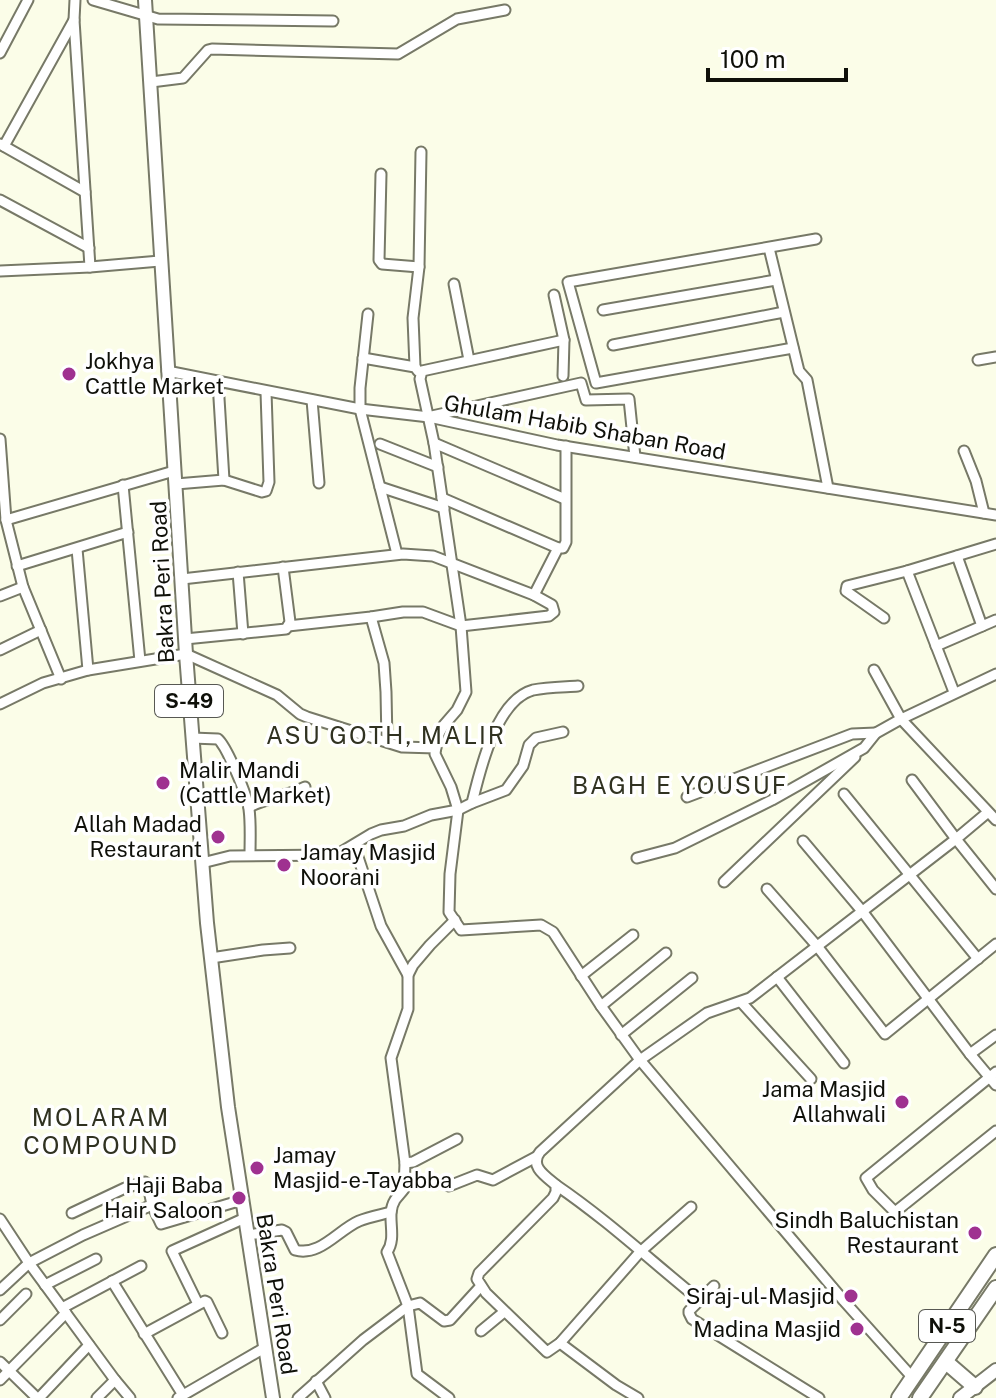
<svg xmlns="http://www.w3.org/2000/svg" width="996" height="1398" font-family="'Public Sans',sans-serif">
<rect width="100%" height="100%" fill="#fbfde8"/>
<g fill="none" stroke-linecap="round" stroke-linejoin="round">
<g stroke="#777967" stroke-width="13">
<g id="minor">
<polyline points="75,0 74,20 90,267"/>
<polyline points="93,0 158,19 333,21"/>
<polyline points="0,53 28,0"/>
<polyline points="151,82 183,78 208,50 212,49 398,54 457,19 505,10"/>
<polyline points="0,144 85,192"/>
<polyline points="4,146 74,20"/>
<polyline points="381,174 379,260 382,264 419,267"/>
<polyline points="0,200 89,248"/>
<polyline points="769,248 799,371 807,380 828,488"/>
<polyline points="0,271 90,267 160,261"/>
<polyline points="454,284 469,360"/>
<polyline points="554,295 564,340 563,376"/>
<polyline points="603,310 776,280"/>
<polyline points="368,314 360,388 360,409 397,554"/>
<path d="M564 340 422 371 420 379 434 443 461 626 466 692 457 710 444 725 437 737 435 754 451 787 458 810 450 874 449 912 461 930 541 925 553 932 601 1006 640 1060 540 1152C529 1166 545 1176 556 1185V1192L553 1198 479 1273 477 1279 486 1293 547 1352 560 1343 640 1252 691 1207"/>
<polyline points="613,345 784,312"/>
<polyline points="793,348 596,383 568,282 816,239"/>
<polyline points="363,358 415,367 418,371"/>
<polyline points="978,360 996,357"/>
<polyline points="415,367 413,318 419,267 421,152"/>
<polyline points="167,371 360,409 429,417 557,445 996,515"/>
<polyline points="218,382 224,480"/>
<polyline points="312,400 319,483"/>
<polyline points="432,416 581,383 586,400 629,399 635,457"/>
<polyline points="0,439 6,520 23,587 61,679"/>
<polyline points="434,443 565,499"/>
<polyline points="380,444 438,467"/>
<polyline points="964,451 976,481 984,513"/>
<polyline points="176,484 224,480 262,492 266,491 269,482 266,392"/>
<polyline points="123,485 140,661"/>
<polyline points="380,487 444,508"/>
<polyline points="442,498 558,548"/>
<polyline points="6,520 174,471"/>
<polyline points="77,549 88,670"/>
<polyline points="957,556 982,626"/>
<polyline points="17,566 128,532"/>
<polyline points="907,571 954,692"/>
<polyline points="238,572 243,634"/>
<polyline points="182,579 403,554 433,556 534,595 552,605 554,612 549,616 461,626 423,612 403,612 371,617 288,626"/>
<polyline points="534,595 558,548 563,548 566,542 566,446"/>
<polyline points="0,596 23,587"/>
<polyline points="371,617 384,663 386,692 387,742"/>
<polyline points="884,618 846,591 847,586 907,571 996,544"/>
<polyline points="185,639 286,629 290,622 283,567"/>
<polyline points="936,646 996,620"/>
<polyline points="0,650 41,630"/>
<polyline points="874,670 901,719 996,820"/>
<polyline points="0,704 43,683 88,670 186,654 277,695 300,714 307,717 402,747 436,748"/>
<path d="M192 738 218 739C227 747 247 795 249 809 251 824 250 840 250 855"/>
<polyline points="912,780 956,839 996,889"/>
<polyline points="844,794 978,959"/>
<polyline points="687,797 852,734 876,733"/>
<polyline points="472,803 506,790 523,766 529,745 536,738 563,732"/>
<path d="M249 807C267 798 287 796 305 787"/>
<polyline points="803,841 862,911 970,1054 996,1085"/>
<polyline points="354,845 381,926 408,975"/>
<polyline points="637,858 675,848 772,800 864,748 876,733 901,719 996,674"/>
<path d="M202 863 230 856 336 855 371 834 381 830 404 826 431 815 458 810 472 803C480 770 496 700 533 690 547 687 564 687 578 686"/>
<polyline points="724,882 855,757"/>
<polyline points="767,889 817,946 885,1034 996,944"/>
<polyline points="455,920 430,945 413,965 408,975 408,1009 391,1058 405,1163 413,1162 457,1139"/>
<polyline points="211,958 263,950 290,948"/>
<polyline points="581,976 633,935"/>
<polyline points="777,977 844,1063"/>
<polyline points="741,1002 811,1079"/>
<polyline points="601,1006 666,953"/>
<polyline points="621,1035 692,978"/>
<polyline points="970,1054 996,1035"/>
<polyline points="996,1072 866,1178 873,1190 895,1212 996,1131"/>
<path d="M405 1163 404 1189C401 1193 398 1196 395 1200 385 1216 398 1236 387 1252L408 1306 417 1374 449 1398"/>
<path d="M556 1185C606 1219 650 1260 697 1298"/>
<polyline points="449,1186 477,1175 493,1180 536,1157"/>
<polyline points="72,1213 125,1188 145,1182 148,1185 152,1205 161,1224 242,1200"/>
<polyline points="0,1219 29,1263 115,1380 130,1398"/>
<path d="M248 1235 282 1230 286 1232 295 1250C320 1257 338 1230 359 1221 369 1217 380 1215 391 1212"/>
<polyline points="112,1281 183,1395"/>
<polyline points="45,1285 96,1259"/>
<polyline points="714,1286 689,1311 689,1313 692,1319 819,1398"/>
<polyline points="0,1290 29,1263 83,1235 152,1205"/>
<polyline points="198,1304 172,1251 245,1218"/>
<polyline points="62,1308 141,1266"/>
<polyline points="0,1320 26,1294"/>
<polyline points="481,1331 504,1312"/>
<polyline points="144,1334 205,1301 207,1302 222,1333"/>
<polyline points="560,1343 616,1385 638,1398"/>
<polyline points="0,1362 37,1398"/>
<polyline points="912,1377 844,1301 640,1060 707,1013 750,998 956,839 987,813"/>
<polyline points="0,1380 66,1313"/>
<polyline points="316,1381 325,1398"/>
<polyline points="39,1398 89,1345"/>
<polyline points="97,1398 115,1380"/>
<polyline points="178,1398 266,1347"/>
<polyline points="298,1398 363,1340 408,1306 420,1303 444,1321 450,1320 481,1286"/>
</g>
</g>
<g stroke="#777967" stroke-width="16">
<g id="major">
<polyline points="145,0 186,654 207,923 228,1107 273,1398"/>
<polyline points="960,1398 996,1370"/>
</g>
</g>
<g stroke="#777967" stroke-width="18">
<g id="highway">
<polyline points="946,1362 975,1387"/>
<polyline points="899,1398 996,1255"/>
<polyline points="920,1398 996,1288"/>
</g>
</g>
<use href="#minor" stroke="#fff" stroke-width="9"/>
<use href="#major" stroke="#fff" stroke-width="12"/>
<use href="#highway" stroke="#fff" stroke-width="14"/>
</g>
<g fill="#9f3190" stroke="#fff" stroke-width="3">
<circle cx="69" cy="374" r="8"/>
<circle cx="163" cy="783" r="8"/>
<circle cx="218" cy="837" r="8"/>
<circle cx="284" cy="865" r="8"/>
<circle cx="902" cy="1102" r="8"/>
<circle cx="257" cy="1168" r="8"/>
<circle cx="239" cy="1198" r="8"/>
<circle cx="975" cy="1233" r="8"/>
<circle cx="851" cy="1296" r="8"/>
<circle cx="857" cy="1329" r="8"/>
</g>
<g text-anchor="middle" stroke-width="7" stroke-linejoin="round" paint-order="stroke">
<g fill="#fff" stroke="#575853" stroke-width="2">
<rect x="155" y="685" width="68" height="32" rx="6"/>
<rect x="919" y="1310" width="56" height="32" rx="6"/>
</g>
<g font-size="20" font-weight="bold" fill="#0f1009">
<text x="189" y="708">S-49</text>
<text x="947" y="1333">N-5</text>
</g>
<g font-size="22" fill="#0f1009" stroke="#fff" text-anchor="end">
<text x="85" y="369" text-anchor="start">Jokhya<tspan x="85" dy="25">Cattle Market</tspan></text>
<text x="179" y="778" text-anchor="start">Malir Mandi<tspan x="179" dy="25">(Cattle Market)</tspan></text>
<text x="202" y="832">Allah Madad<tspan x="202" dy="25">Restaurant</tspan></text>
<text x="300" y="860" text-anchor="start">Jamay Masjid<tspan x="300" dy="25">Noorani</tspan></text>
<text x="886" y="1097">Jama Masjid<tspan x="886" dy="25">Allahwali</tspan></text>
<text x="273" y="1163" text-anchor="start">Jamay<tspan x="273" dy="25">Masjid-e-Tayabba</tspan></text>
<text x="223" y="1193">Haji Baba<tspan x="223" dy="25">Hair Saloon</tspan></text>
<text x="959" y="1228">Sindh Baluchistan<tspan x="959" dy="25">Restaurant</tspan></text>
<text x="835" y="1304">Siraj-ul-Masjid</text>
<text x="841" y="1337">Madina Masjid</text>
</g>
<g font-size="22" fill="#0f1009" stroke="#fff">
<text transform="translate(585 427) rotate(10)" y="8">Ghulam Habib Shaban Road</text>
<text transform="translate(162 582) rotate(-93)" y="8">Bakra Peri Road</text>
<text transform="translate(277 1294) rotate(81)" y="8">Bakra Peri Road</text>
</g>
<g font-size="24" letter-spacing="2" fill="#303221" stroke="#fff">
<text x="386" y="744">ASU GOTH, MALIR</text>
<text x="680" y="794">BAGH E YOUSUF</text>
<text x="101" y="1126">MOLARAM<tspan x="101" dy="28">COMPOUND</tspan></text>
</g>
</g>
<path d="M708 68v12h138v-12" fill="none" stroke="#0f1009" stroke-width="4"/>
<text x="720" y="68" font-size="24" fill="#0f1009" stroke="#ffffff" stroke-width="6" paint-order="stroke">100 m</text>
</svg>
